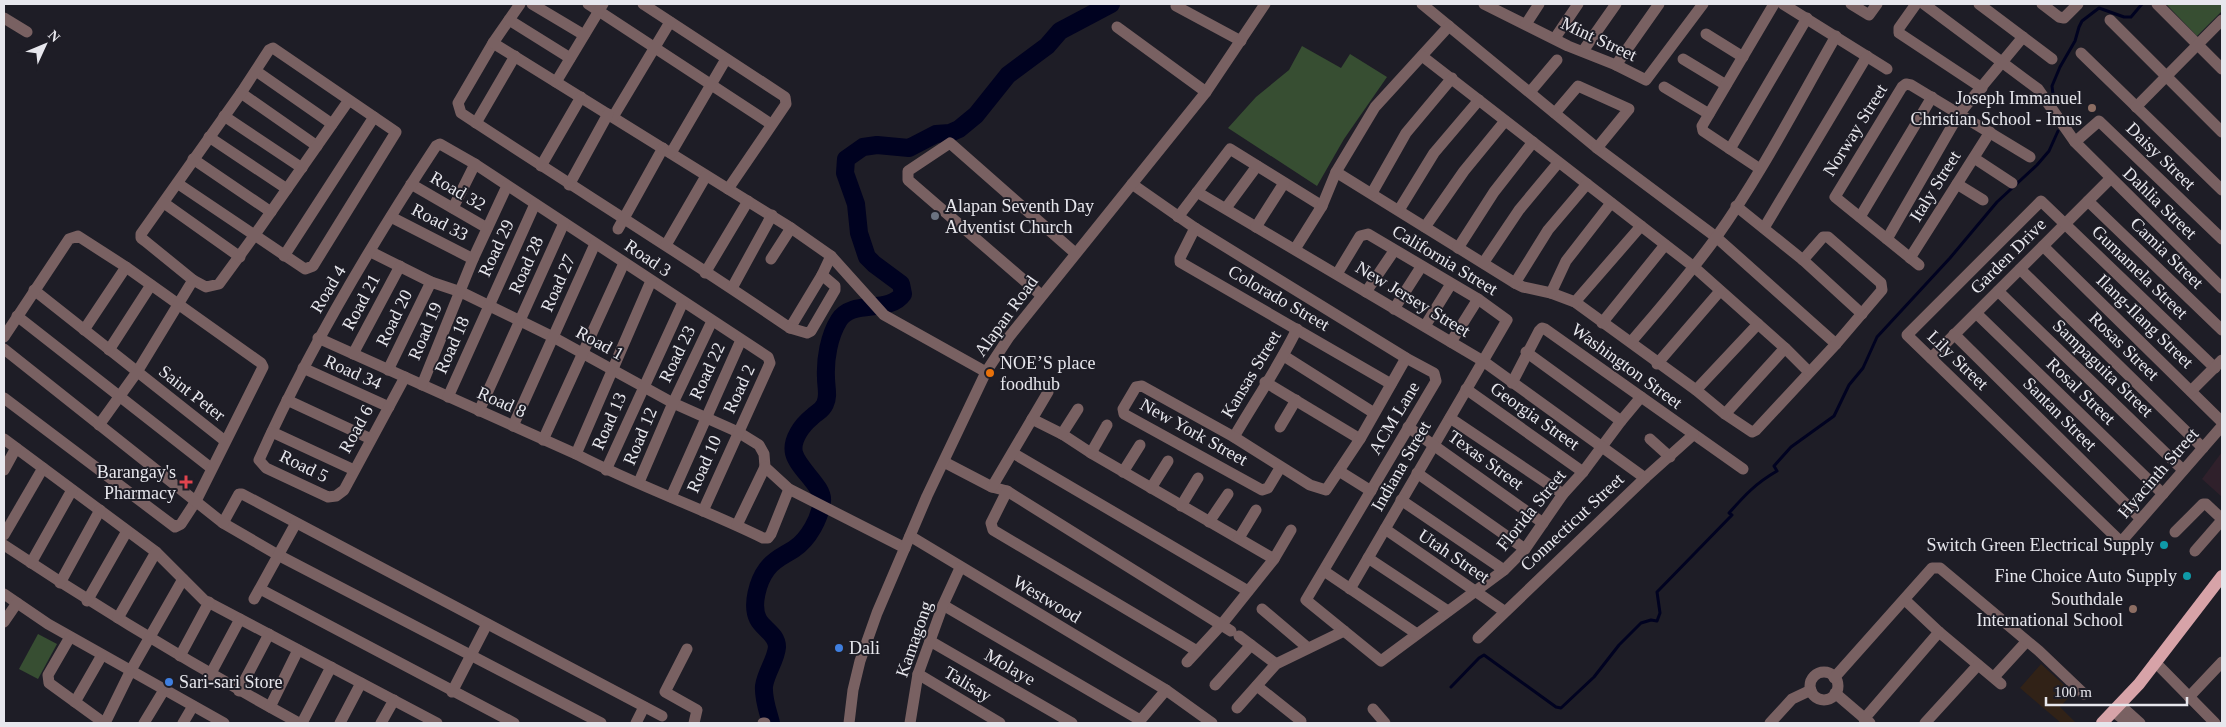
<svg xmlns="http://www.w3.org/2000/svg" width="2226" height="727" font-family="Georgia,serif">
<rect width="100%" height="100%" fill="#1e1d26"/>
<polygon fill="#2f202b" points="2222,452 2222,497 2202,479"/>
<polygon fill="#312217" points="2041,664 2073,693 2060,707 2076,723 2061,723 2020,688"/>
<g fill="#374e32">
<polygon points="2166,4 2222,4 2222,11 2197,36"/>
<polygon points="1302,46 1341,68 1350,54 1387,77 1344,139 1317,186 1228,128 1256,97 1289,70"/>
<polygon points="38,634 57,644 38,679 19,669"/>
</g>
<g fill="none" stroke-linecap="round" stroke-linejoin="round">
<g stroke="#000220" stroke-width="3">
<polyline points="2054,103 2052,86 2060,67 2075,41 2079,27 2082,21 2099,8 2124,17 2131,17 2142,4"/>
<path d="M1451 687 1479 658 1484 655 1556 707 1561 708 1594 677 1619 645 1641 623 1651 620 1657 621 1660 613 1657 592 1732 515 1729 513C1745 495 1756 483 1777 471L1774 466 1791 447 1834 416 1849 385 1863 368 1877 337 1950 258 1997 202 2037 165 2049 151 2058 131"/>
</g>
<path stroke="#000220" stroke-width="18" d="M771 723C768 711 763 699 764 686 766 672 776 660 777 647 777 634 763 629 758 619 751 605 758 581 767 569 774 559 785 555 794 549 809 539 820 518 822 501 824 487 798 469 794 453 791 440 802 425 812 417 817 412 822 411 825 404 829 396 826 387 826 378 825 359 829 336 839 320 852 299 889 314 903 294L901 284 874 264 867 257 859 233 856 204 845 173 846 159 863 147 877 145 909 148 936 134 950 133 959 129 976 115 1008 75 1047 46 1060 31 1111 4"/>
<g stroke="#796162" stroke-width="11">
<path d="M520 4 493 43 458 103 461 113C570 185 682 254 790 328L822 275 831 256"/>
<polyline points="532,4 584,35"/>
<polyline points="588,4 771,124"/>
<polyline points="643,4 785,97 786,104 728,189"/>
<polyline points="1422,4 1597,148 1716,237 1836,344"/>
<polyline points="1484,4 1568,46 1616,65 1646,80 1703,4"/>
<polyline points="1783,4 1887,69"/>
<polyline points="1851,4 1869,15 1877,4"/>
<polyline points="1916,4 1899,28 1899,33 1982,88"/>
<polyline points="1924,4 2038,89 2075,142 2222,288"/>
<polyline points="1979,4 2052,59"/>
<polyline points="2042,4 2059,17 2064,18 2078,4"/>
<polyline points="2157,4 2222,69"/>
<polyline points="1176,6 1241,41"/>
<polyline points="4,18 27,32"/>
<polyline points="509,20 570,58"/>
<polyline points="2110,20 2222,132"/>
<polyline points="1526,24 1539,4"/>
<polyline points="1449,26 1375,107 1336,172 1515,283 1523,287 1551,293 1575,302 1696,390 1725,414 1752,432 1756,430 1836,344 1882,290 1881,283 1828,237 1823,237 1803,260"/>
<polyline points="1117,27 1206,92"/>
<polyline points="1706,34 1743,57"/>
<polyline points="1555,38 1578,4"/>
<polyline points="493,43 791,228 831,256 884,315 986,372"/>
<polyline points="1583,51 1616,4"/>
<polyline points="2081,53 2222,190"/>
<polyline points="1422,56 1694,267 1785,348 1809,372"/>
<polyline points="1683,59 1726,85"/>
<polyline points="1616,65 1659,4"/>
<polyline points="256,71 332,124"/>
<polyline points="556,82 603,4"/>
<polyline points="1664,87 1709,114"/>
<polyline points="1530,92 1557,60"/>
<polyline points="241,93 317,146"/>
<polyline points="2136,107 2222,20"/>
<polyline points="1555,113 1578,86 1629,109 1597,148"/>
<polyline points="224,116 302,168"/>
<polyline points="613,117 670,22"/>
<polyline points="476,123 515,56"/>
<polyline points="209,137 287,189"/>
<polyline points="2075,142 2099,121 2222,239"/>
<polyline points="1730,149 1807,18"/>
<polyline points="671,153 726,59"/>
<polyline points="1974,158 2012,183"/>
<polyline points="193,159 271,212"/>
<polyline points="541,166 581,97"/>
<polyline points="1760,169 1703,131 1702,126 1774,4"/>
<polyline points="177,183 305,269 313,266 396,132 273,48 269,50 241,93 141,234 141,238 145,241 193,280 206,287 219,284 254,236 349,100"/>
<polyline points="411,184 487,228"/>
<polyline points="1132,184 1195,228 1406,358 1434,373 1436,381 1306,600 1381,661 1504,570 1525,549 1563,494 1583,472 1621,421 1641,397"/>
<polyline points="1957,184 1983,200"/>
<polyline points="569,185 608,114"/>
<polyline points="1197,192 1483,361 1645,478"/>
<polyline points="1372,193 1406,133 1452,78"/>
<polyline points="2088,201 2222,330"/>
<polyline points="164,203 240,257"/>
<polyline points="1736,206 1803,260 1862,314"/>
<polyline points="453,208 475,164"/>
<polyline points="1226,208 1257,166"/>
<polyline points="1399,210 1434,153 1479,100"/>
<polyline points="391,217 473,259"/>
<polyline points="1178,217 1230,149 1322,206"/>
<polyline points="1860,217 1932,97"/>
<polyline points="1256,227 1284,183"/>
<polyline points="1425,227 1464,171 1505,121"/>
<polyline points="1195,228 1180,258 1180,262 1391,384"/>
<polyline points="1764,228 1867,56"/>
<polyline points="618,229 663,148"/>
<polyline points="1887,239 1959,114 2023,37"/>
<polyline points="666,245 706,176"/>
<polyline points="2043,246 2222,422"/>
<polyline points="1458,248 1494,192 1533,142"/>
<polyline points="1295,249 1322,206 1336,172"/>
<polyline points="371,252 431,282 461,292 553,337 673,403 738,432 759,445 764,454 765,467 789,489 905,548"/>
<polyline points="284,256 374,117"/>
<polyline points="1910,258 1990,132"/>
<polyline points="771,259 791,228"/>
<polyline points="1484,262 1519,210 1558,163"/>
<polyline points="1919,265 1835,197 1902,87 1906,84 1911,85 2030,157"/>
<polyline points="2020,269 2203,448"/>
<polyline points="705,273 748,201"/>
<polyline points="1337,274 1360,236 1368,234 1478,299 1507,320 1350,589"/>
<polyline points="1515,283 1548,230 1587,184"/>
<polyline points="732,288 772,215"/>
<polyline points="34,290 225,441"/>
<polyline points="1998,291 2183,470"/>
<polyline points="1366,292 1394,251"/>
<polyline points="1551,293 1566,261 1611,203"/>
<polyline points="1041,295 908,180 908,171 950,143 1075,253"/>
<polyline points="1575,302 1641,226"/>
<polyline points="1394,309 1421,267"/>
<polyline points="1976,313 2163,494"/>
<polyline points="17,316 211,468"/>
<polyline points="1602,323 1665,245"/>
<polyline points="1425,326 1451,284"/>
<polyline points="790,328 807,333 811,331 835,290 835,286 822,275"/>
<polyline points="84,330 126,267"/>
<polyline points="1954,334 2141,519"/>
<polyline points="4,337 69,239 78,236 126,267 261,363 263,367 196,501 181,524 175,527 4,398"/>
<path d="M318 338 576 454C637 486 702 508 763 538H768L771 534 789 489"/>
<polyline points="1451,342 1478,299"/>
<path d="M1631 342C1660 308 1689 275 1715 239 1761 175 1797 104 1836 36"/>
<polyline points="4,349 223,523 278,555 601,723"/>
<polyline points="109,350 151,285"/>
<polyline points="1526,352 1621,421"/>
<polyline points="353,354 400,266"/>
<polyline points="1284,356 1374,413"/>
<polyline points="1931,358 2110,179"/>
<polyline points="1657,364 1720,291"/>
<polyline points="303,368 389,407"/>
<polyline points="2215,368 2041,201 1907,335 2121,542 2222,426"/>
<polyline points="388,370 431,282"/>
<path d="M405 377 344 490 336 496 328 497 266 468 259 460C308 350 370 246 436 146L440 144 475 164 768 357 770 363 703 511"/>
<polyline points="1265,382 1360,439"/>
<polyline points="1512,383 1539,331 1542,328 1545,329 1743,469"/>
<polyline points="422,385 473,259 507,186"/>
<polyline points="1466,389 1583,472"/>
<polyline points="1696,390 1758,324"/>
<polyline points="2191,391 2222,360"/>
<polyline points="448,397 535,204"/>
<polyline points="287,400 371,439"/>
<polyline points="479,411 564,223"/>
<polyline points="1725,414 1785,348"/>
<polyline points="1450,418 1563,494"/>
<polyline points="1032,419 1062,434 1091,453 1274,559 1222,624 1187,662"/>
<polyline points="99,425 137,372 193,280"/>
<polyline points="513,426 595,244"/>
<polyline points="1280,427 1296,400"/>
<polyline points="1408,427 1543,523"/>
<polyline points="272,432 354,470"/>
<polyline points="1062,434 1078,409"/>
<path d="M1234 437C1255 401 1279 366 1297 329"/>
<polyline points="4,439 156,552 204,600 437,723"/>
<polyline points="1650,439 1670,457"/>
<polyline points="543,440 624,263"/>
<polyline points="1013,453 1248,591"/>
<polyline points="1091,453 1107,425"/>
<polyline points="576,454 651,281"/>
<polyline points="944,462 992,487 1007,491 1231,631"/>
<polyline points="1280,468 1268,488 1262,490 1124,414 1123,409 1136,387 1142,386 1234,437 1310,485 1326,490 1360,439 1406,358"/>
<polyline points="4,470 16,448"/>
<polyline points="606,470 683,302"/>
<polyline points="1339,471 1371,491"/>
<polyline points="1123,472 1140,445"/>
<polyline points="1417,473 1525,549"/>
<polyline points="639,482 673,403 712,321"/>
<polyline points="992,487 1048,392"/>
<polyline points="1151,488 1168,461"/>
<polyline points="1007,491 991,523 993,530 1197,651"/>
<polyline points="671,497 741,340"/>
<polyline points="1401,500 1504,570"/>
<polyline points="1181,506 1198,478"/>
<polyline points="1209,522 1228,494"/>
<polyline points="223,523 239,494 242,494 662,716"/>
<polyline points="737,525 765,467"/>
<polyline points="1385,529 1504,611"/>
<polyline points="2175,532 2203,504 2206,504 2222,519"/>
<polyline points="4,535 43,468"/>
<polyline points="910,536 1166,690 1212,723"/>
<polyline points="1239,538 1256,510"/>
<path d="M4 545C100 609 198 668 299 723"/>
<polyline points="2195,551 2222,520"/>
<polyline points="1368,558 1448,611"/>
<polyline points="1274,559 1291,530"/>
<polyline points="31,563 72,490"/>
<polyline points="1324,571 1417,634"/>
<polyline points="60,583 100,510"/>
<polyline points="260,589 514,723"/>
<polyline points="4,594 48,624 224,723"/>
<polyline points="254,599 296,523"/>
<polyline points="1905,600 1939,632 2001,684"/>
<polyline points="87,601 127,531"/>
<polyline points="943,605 1140,720"/>
<polyline points="1262,609 1308,648"/>
<polyline points="118,618 156,552"/>
<polyline points="4,622 17,603"/>
<polyline points="1239,636 1276,664"/>
<polyline points="70,637 48,675 49,683 104,723"/>
<polyline points="1478,638 1645,478 1693,435"/>
<polyline points="930,641 1072,723"/>
<polyline points="687,649 665,692 697,710 694,723"/>
<polyline points="180,656 209,602"/>
<polyline points="2155,662 2215,723"/>
<circle cx="1824" cy="686" r="14"/>
<polyline points="918,674 1000,723"/>
<polyline points="210,675 240,619"/>
<polyline points="1994,677 2026,642"/>
<polyline points="1834,678 1932,568 1940,568 2039,651 2084,694"/>
<polyline points="1215,685 1251,645"/>
<polyline points="1257,686 1301,721"/>
<polyline points="239,691 269,634"/>
<polyline points="452,692 487,624"/>
<polyline points="1835,693 1870,723"/>
<polyline points="2189,697 2222,662"/>
<polyline points="75,702 102,655"/>
<polyline points="2120,705 2140,723"/>
<polyline points="270,707 298,650"/>
<polyline points="1237,708 1276,664 1344,631"/>
<polyline points="1373,709 1385,723"/>
<polyline points="2114,712 2128,723"/>
<polyline points="1864,719 1939,632"/>
<polyline points="105,723 131,670 183,579"/>
<polyline points="144,723 164,690"/>
<polyline points="183,723 193,706"/>
<polyline points="302,723 331,667"/>
<polyline points="340,723 361,683"/>
<polyline points="381,723 394,700"/>
<polyline points="636,723 644,707"/>
<polyline points="763,723 765,723"/>
<polyline points="849,723 853,690 860,661 877,613 927,496 986,372 1009,337 1206,92 1265,4"/>
<polyline points="910,723 918,674 943,605 960,568"/>
<polyline points="1138,723 1166,690"/>
<polyline points="1770,723 1792,699 1811,690"/>
<polyline points="1925,723 1978,665"/>
</g>
<polyline stroke="#d7a3a8" stroke-width="12" points="2102,723 2139,684 2222,576"/>
</g>
<g fill="#8d6e63" stroke="#1e1d26" stroke-width="2">
<circle cx="2092" cy="108" r="5"/>
<circle cx="2133" cy="609" r="5"/>
</g>
<circle fill="#6b7280" stroke="#1e1d26" stroke-width="2" cx="935" cy="216" r="5"/>
<circle fill="#e8710a" stroke="#1e1d26" stroke-width="2" cx="990" cy="373" r="5"/>
<path fill="#e0444e" stroke="#1e1d26" stroke-width="2" d="M183.5 474.5h5v5h5v5h-5v5h-5v-5h-5v-5h5z"/>
<g fill="#0f9aa8" stroke="#1e1d26" stroke-width="2">
<circle cx="2164" cy="545" r="5"/>
<circle cx="2187" cy="576" r="5"/>
</g>
<g fill="#3f7fe0" stroke="#1e1d26" stroke-width="2">
<circle cx="839" cy="648" r="5"/>
<circle cx="169" cy="682" r="5"/>
</g>
<g text-anchor="middle" stroke-width="4" stroke-linejoin="round" paint-order="stroke">
<g font-size="18" fill="#e7e7ed" stroke="#1e1d26">
<text transform="translate(1599 39) rotate(25)" y="6">Mint Street</text>
<text transform="translate(1855 130) rotate(-58)" y="6">Norway Street</text>
<text transform="translate(2161 156) rotate(44)" y="6">Daisy Street</text>
<text transform="translate(1935 186) rotate(-58)" y="6">Italy Street</text>
<text transform="translate(458 191) rotate(30)" y="6">Road 32</text>
<text transform="translate(2160 203) rotate(44)" y="6">Dahlia Street</text>
<text transform="translate(440 222) rotate(27)" y="6">Road 33</text>
<text transform="translate(496 248) rotate(-65)" y="6">Road 29</text>
<text transform="translate(2167 253) rotate(44)" y="6">Camia Street</text>
<text transform="translate(2008 256) rotate(-45)" y="6">Garden Drive</text>
<text transform="translate(648 258) rotate(34)" y="6">Road 3</text>
<text transform="translate(1445 260) rotate(31)" y="6">California Street</text>
<text transform="translate(526 265) rotate(-66)" y="6">Road 28</text>
<text transform="translate(2140 272) rotate(44)" y="6">Gumamela Street</text>
<text transform="translate(558 283) rotate(-66)" y="6">Road 27</text>
<text transform="translate(328 289) rotate(-59)" y="6">Road 4</text>
<text transform="translate(1279 298) rotate(30)" y="6">Colorado Street</text>
<text transform="translate(1413 299) rotate(31)" y="6">New Jersey Street</text>
<text transform="translate(361 302) rotate(-62)" y="6">Road 21</text>
<text transform="translate(1006 316) rotate(-54)" y="6">Alapan Road</text>
<text transform="translate(394 318) rotate(-64)" y="6">Road 20</text>
<text transform="translate(2145 321) rotate(44)" y="6">Ilang-Ilang Street</text>
<text transform="translate(425 331) rotate(-67)" y="6">Road 19</text>
<text transform="translate(600 343) rotate(29)" y="6">Road 1</text>
<text transform="translate(452 345) rotate(-66)" y="6">Road 18</text>
<text transform="translate(2124 346) rotate(44)" y="6">Rosas Street</text>
<text transform="translate(677 354) rotate(-64)" y="6">Road 23</text>
<text transform="translate(1958 360) rotate(44)" y="6">Lily Street</text>
<text transform="translate(1627 366) rotate(36)" y="6">Washington Street</text>
<text transform="translate(2103 368) rotate(44)" y="6">Sampaguita Street</text>
<text transform="translate(707 371) rotate(-65)" y="6">Road 22</text>
<text transform="translate(353 372) rotate(24)" y="6">Road 34</text>
<text transform="translate(1251 374) rotate(-59)" y="6">Kansas Street</text>
<text transform="translate(739 389) rotate(-65)" y="6">Road 2</text>
<text transform="translate(2081 391) rotate(44)" y="6">Rosal Street</text>
<text transform="translate(192 393) rotate(38)" y="6">Saint Peter</text>
<text transform="translate(502 402) rotate(24)" y="6">Road 8</text>
<text transform="translate(2060 414) rotate(45)" y="6">Santan Street</text>
<text transform="translate(1535 416) rotate(35)" y="6">Georgia Street</text>
<text transform="translate(1394 418) rotate(-59)" y="6">ACM Lane</text>
<text transform="translate(609 421) rotate(-66)" y="6">Road 13</text>
<text transform="translate(356 429) rotate(-61)" y="6">Road 6</text>
<text transform="translate(1194 432) rotate(29)" y="6">New York Street</text>
<text transform="translate(640 436) rotate(-67)" y="6">Road 12</text>
<text transform="translate(1486 460) rotate(36)" y="6">Texas Street</text>
<text transform="translate(704 464) rotate(-66)" y="6">Road 10</text>
<text transform="translate(304 466) rotate(26)" y="6">Road 5</text>
<text transform="translate(1401 466) rotate(-60)" y="6">Indiana Street</text>
<text transform="translate(2158 473) rotate(-49)" y="6">Hyacinth Street</text>
<text transform="translate(1531 510) rotate(-51)" y="6">Florida Street</text>
<text transform="translate(1572 522) rotate(-43)" y="6">Connecticut Street</text>
<text transform="translate(1454 556) rotate(34)" y="6">Utah Street</text>
<text transform="translate(1047 599) rotate(31)" y="6">Westwood</text>
<text transform="translate(914 639) rotate(-71)" y="6">Kamagong</text>
<text transform="translate(1010 667) rotate(30)" y="6">Molaye</text>
<text transform="translate(968 684) rotate(31)" y="6">Talisay</text>
</g>
<g font-size="18" fill="#e7e7ed" stroke="#1e1d26" text-anchor="end">
<text x="2082" y="104">Joseph Immanuel<tspan x="2082" dy="21">Christian School - Imus</tspan></text>
<text x="945" y="212" text-anchor="start">Alapan Seventh Day<tspan x="945" dy="21">Adventist Church</tspan></text>
<text x="1000" y="369" text-anchor="start">NOE’S place<tspan x="1000" dy="21">foodhub</tspan></text>
<text x="176" y="478">Barangay's<tspan x="176" dy="21">Pharmacy</tspan></text>
<text x="2154" y="551">Switch Green Electrical Supply</text>
<text x="2177" y="582">Fine Choice Auto Supply</text>
<text x="2123" y="605">Southdale<tspan x="2123" dy="21">International School</tspan></text>
<text x="849" y="654" text-anchor="start">Dali</text>
<text x="179" y="688" text-anchor="start">Sari-sari Store</text>
</g>
</g>
<rect width="2226" height="727" fill="none" stroke="#e7e7ed" stroke-width="10"/>
<g transform="translate(45 45) rotate(46)" stroke="#1e1d26" stroke-width="4" paint-order="stroke">
<path d="M0-4L9 19L0 12L-9 19Z" fill="#e7e7ed"/>
<text y="-8" font-size="14" font-weight="bold" text-anchor="middle" fill="#e7e7ed">N</text>
</g>
<path d="M2046 697v8h141v-8" fill="none" stroke="#e7e7ed" stroke-width="2.5"/>
<text x="2054" y="697" font-size="15" fill="#e7e7ed" stroke="#1e1d26" stroke-width="4" paint-order="stroke">100 m</text>
</svg>
